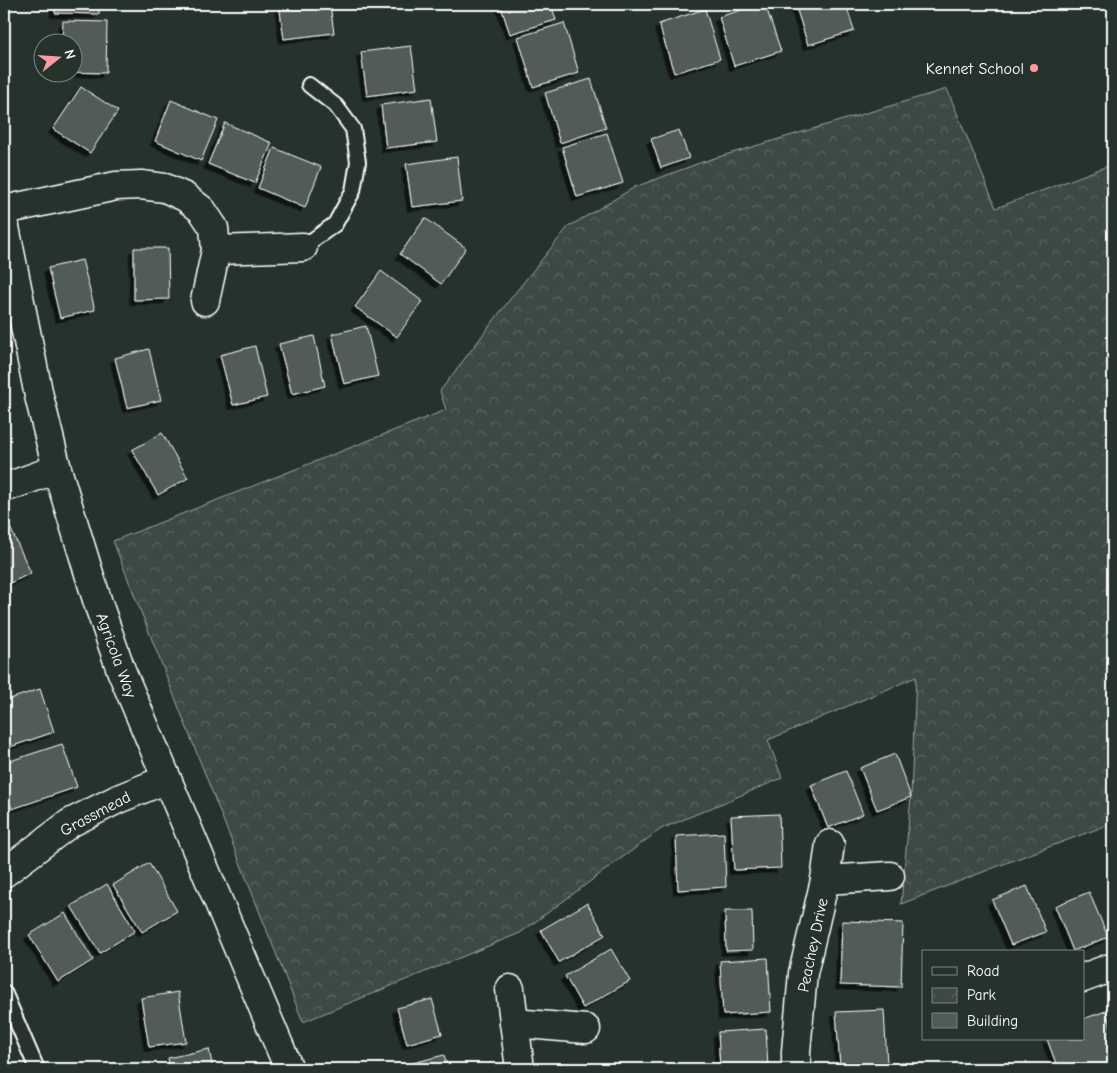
<svg xmlns="http://www.w3.org/2000/svg" width="1117" height="1073" font-family="'Comic Neue',sans-serif">
<defs>
<pattern id="park-crowns" width="20" height="18" patternUnits="userSpaceOnUse" patternTransform="scale(1.25)"><rect width="20" height="18" fill="#3e4944"/><path d="M2 6a3 3 0 1 1 6 0M12 15a3 3 0 1 1 6 0" fill="none" stroke="#5b6460"/></pattern>
<filter id="shadow"><feDropShadow dx="-4.5" dy="4.5" stdDeviation="0" flood-color="#0009"/></filter>
</defs>
<rect width="100%" height="100%" fill="#26332d"/>
<filter id="ink" filterUnits="userSpaceOnUse"><feTurbulence type="fractalNoise" baseFrequency=".02" numOctaves="2"/><feDisplacementMap in="SourceGraphic" scale="10" xChannelSelector="R" yChannelSelector="G"/><feConvolveMatrix kernelMatrix="1 2 1 2 8 2 1 2 1" color-interpolation-filters="sRGB"/></filter>
<g filter="url(#ink)">
<polygon fill="url(#park-crowns)" stroke="#9ea4a2" points="947,89 996,208 1113,164 1113,823 1006,863 901,904 911,796 916,677 768,740 782,778 661,829 520,933 303,1022 113,541 446,410 440,391 511,298 568,227 635,187 705,161"/>
<g fill="#515c57" stroke="#fff" filter="url(#shadow)">
<polygon points="55,4 99,4 99,14 55,13"/>
<polygon points="279,4 330,4 334,33 284,39"/>
<polygon points="500,4 551,4 556,20 510,34"/>
<polygon points="760,4 765,4 781,51 734,66 719,17"/>
<polygon points="795,4 846,4 854,31 808,45"/>
<polygon points="705,9 720,59 674,73 659,24"/>
<polygon points="63,21 107,22 106,73 66,72 72,72 72,42 62,42"/>
<polygon points="564,23 579,73 533,87 518,37"/>
<polygon points="411,46 417,89 367,96 361,52"/>
<polygon points="591,79 606,128 560,143 545,93"/>
<polygon points="81,87 118,111 90,153 53,129"/>
<polygon points="431,98 437,142 386,148 381,105"/>
<polygon points="171,100 218,120 201,161 155,141"/>
<polygon points="225,123 272,143 255,183 208,164"/>
<polygon points="679,130 689,158 661,168 651,139"/>
<polygon points="607,133 623,183 577,197 562,147"/>
<polygon points="274,148 321,167 305,208 258,188"/>
<polygon points="457,157 462,201 412,207 406,164"/>
<polygon points="425,218 466,248 441,284 400,254"/>
<polygon points="134,248 168,248 169,299 134,300"/>
<polygon points="82,260 95,310 60,318 48,268"/>
<polygon points="381,271 422,301 397,337 355,307"/>
<polygon points="366,326 378,376 344,384 332,334"/>
<polygon points="314,336 325,386 292,394 279,344"/>
<polygon points="255,346 267,397 233,405 220,355"/>
<polygon points="149,349 161,400 127,408 115,358"/>
<polygon points="162,433 188,478 158,495 132,450"/>
<polygon points="7,521 31,573 4,586 4,523"/>
<polygon points="40,689 54,732 4,749 4,701"/>
<polygon points="62,744 77,787 12,809 4,786 4,763"/>
<polygon points="895,754 911,797 877,810 860,768"/>
<polygon points="846,771 863,814 828,828 811,785"/>
<polygon points="779,814 781,868 734,870 731,816"/>
<polygon points="724,833 726,887 678,890 676,836"/>
<polygon points="149,863 177,911 142,932 113,885"/>
<polygon points="107,884 135,931 100,953 71,906"/>
<polygon points="1027,886 1046,932 1011,945 992,900"/>
<polygon points="1089,892 1108,937 1073,951 1055,906"/>
<polygon points="587,903 605,935 559,962 541,930"/>
<polygon points="725,911 752,911 753,950 726,951"/>
<polygon points="65,913 93,960 58,982 29,935"/>
<polygon points="842,921 903,923 901,987 840,985"/>
<polygon points="611,949 630,981 583,1008 565,976"/>
<polygon points="768,958 771,1012 723,1015 720,961"/>
<polygon points="178,992 186,1042 149,1047 141,998"/>
<polygon points="432,999 442,1034 407,1044 397,1008"/>
<polygon points="884,1010 887,1064 840,1066 836,1012"/>
<polygon points="1106,1011 1113,1032 1113,1065 1101,1069 1058,1069 1047,1039 1083,1039 1083,1019"/>
<polygon points="766,1029 768,1069 720,1069 718,1032"/>
<polygon points="209,1049 213,1069 170,1069 168,1058"/>
<polygon points="444,1055 448,1069 410,1069 409,1064"/>
</g>
<g fill="none" stroke-linecap="round" stroke-linejoin="round">
<g stroke="#fff" stroke-width="18">
<g id="service">
<polyline points="303,247 335,224 353,191 358,162 353,129 336,106 309,85"/>
<polyline points="4,992 37,1069"/>
</g>
</g>
<g stroke="#fff" stroke-width="31">
<g id="minor">
<polyline points="4,210 116,186 141,185 165,188 185,197 202,210 214,228 216,250 205,301"/>
<polyline points="4,222 39,396 57,469 98,603 121,670 289,1069"/>
<polyline points="216,250 303,247"/>
<polyline points="4,488 57,469"/>
<polyline points="4,873 70,823 118,799 167,779"/>
<polyline points="825,880 890,876"/>
<polyline points="1083,978 1113,967"/>
<polyline points="510,989 520,1069"/>
<polyline points="514,1023 586,1029"/>
<polyline points="796,1069 796,1051 803,973 825,880 830,844"/>
</g>
</g>
<use href="#service" stroke="#26332d" stroke-width="14"/>
<use href="#minor" stroke="#26332d" stroke-width="28"/>
</g>
</g>
<circle fill="#ff9aa2" stroke="#26332d" stroke-width="2" cx="1034" cy="68" r="5"/>
<g text-anchor="middle" stroke-width="4.5" stroke-linejoin="round" paint-order="stroke">
<g font-size="16" fill="#fff" stroke="#26332d" text-anchor="end">
<text x="1024" y="74">Kennet School</text>
</g>
<g font-size="16" fill="#fff" stroke="#26332d">
<text transform="translate(117 655) rotate(70)" y="6">Agricola Way</text>
<text transform="translate(95 813) rotate(-28)" y="6">Grassmead</text>
<text transform="translate(812 945) rotate(-78)" y="6">Peachey Drive</text>
</g>
</g>
<rect width="1117" height="1073" fill="none" stroke="#26332d" stroke-width="20"/>
<rect x="10" y="10" width="1097" height="1053" fill="none" stroke="#fff" stroke-width="2" filter="url(#ink)"/>
<rect x="922" y="950" width="162" height="90" fill="#26332d" stroke="#7d8581"/>
<rect x="932" y="967" width="25" height="8" fill="#26332d" stroke="#7d8581"/>
<text x="967" y="976" font-size="15" fill="#ffffff">Road</text>
<rect x="932" y="988" width="25" height="15" fill="url(#park-crowns)" stroke="#7d8581"/>
<text x="967" y="1000" font-size="15" fill="#ffffff">Park</text>
<rect x="932" y="1013" width="25" height="15" fill="#515c57" stroke="#7d8581"/>
<text x="967" y="1026" font-size="15" fill="#ffffff">Building</text>
<g transform="translate(58 58) rotate(73)"><circle r="24" fill="#26332d" stroke="#7d8581"/>
<path d="M0-4L9 19L0 12L-9 19Z" fill="#ff9aa2"/>
<text y="-8" font-size="14" font-weight="bold" text-anchor="middle" fill="#ffffff">N</text>
</g>
</svg>
